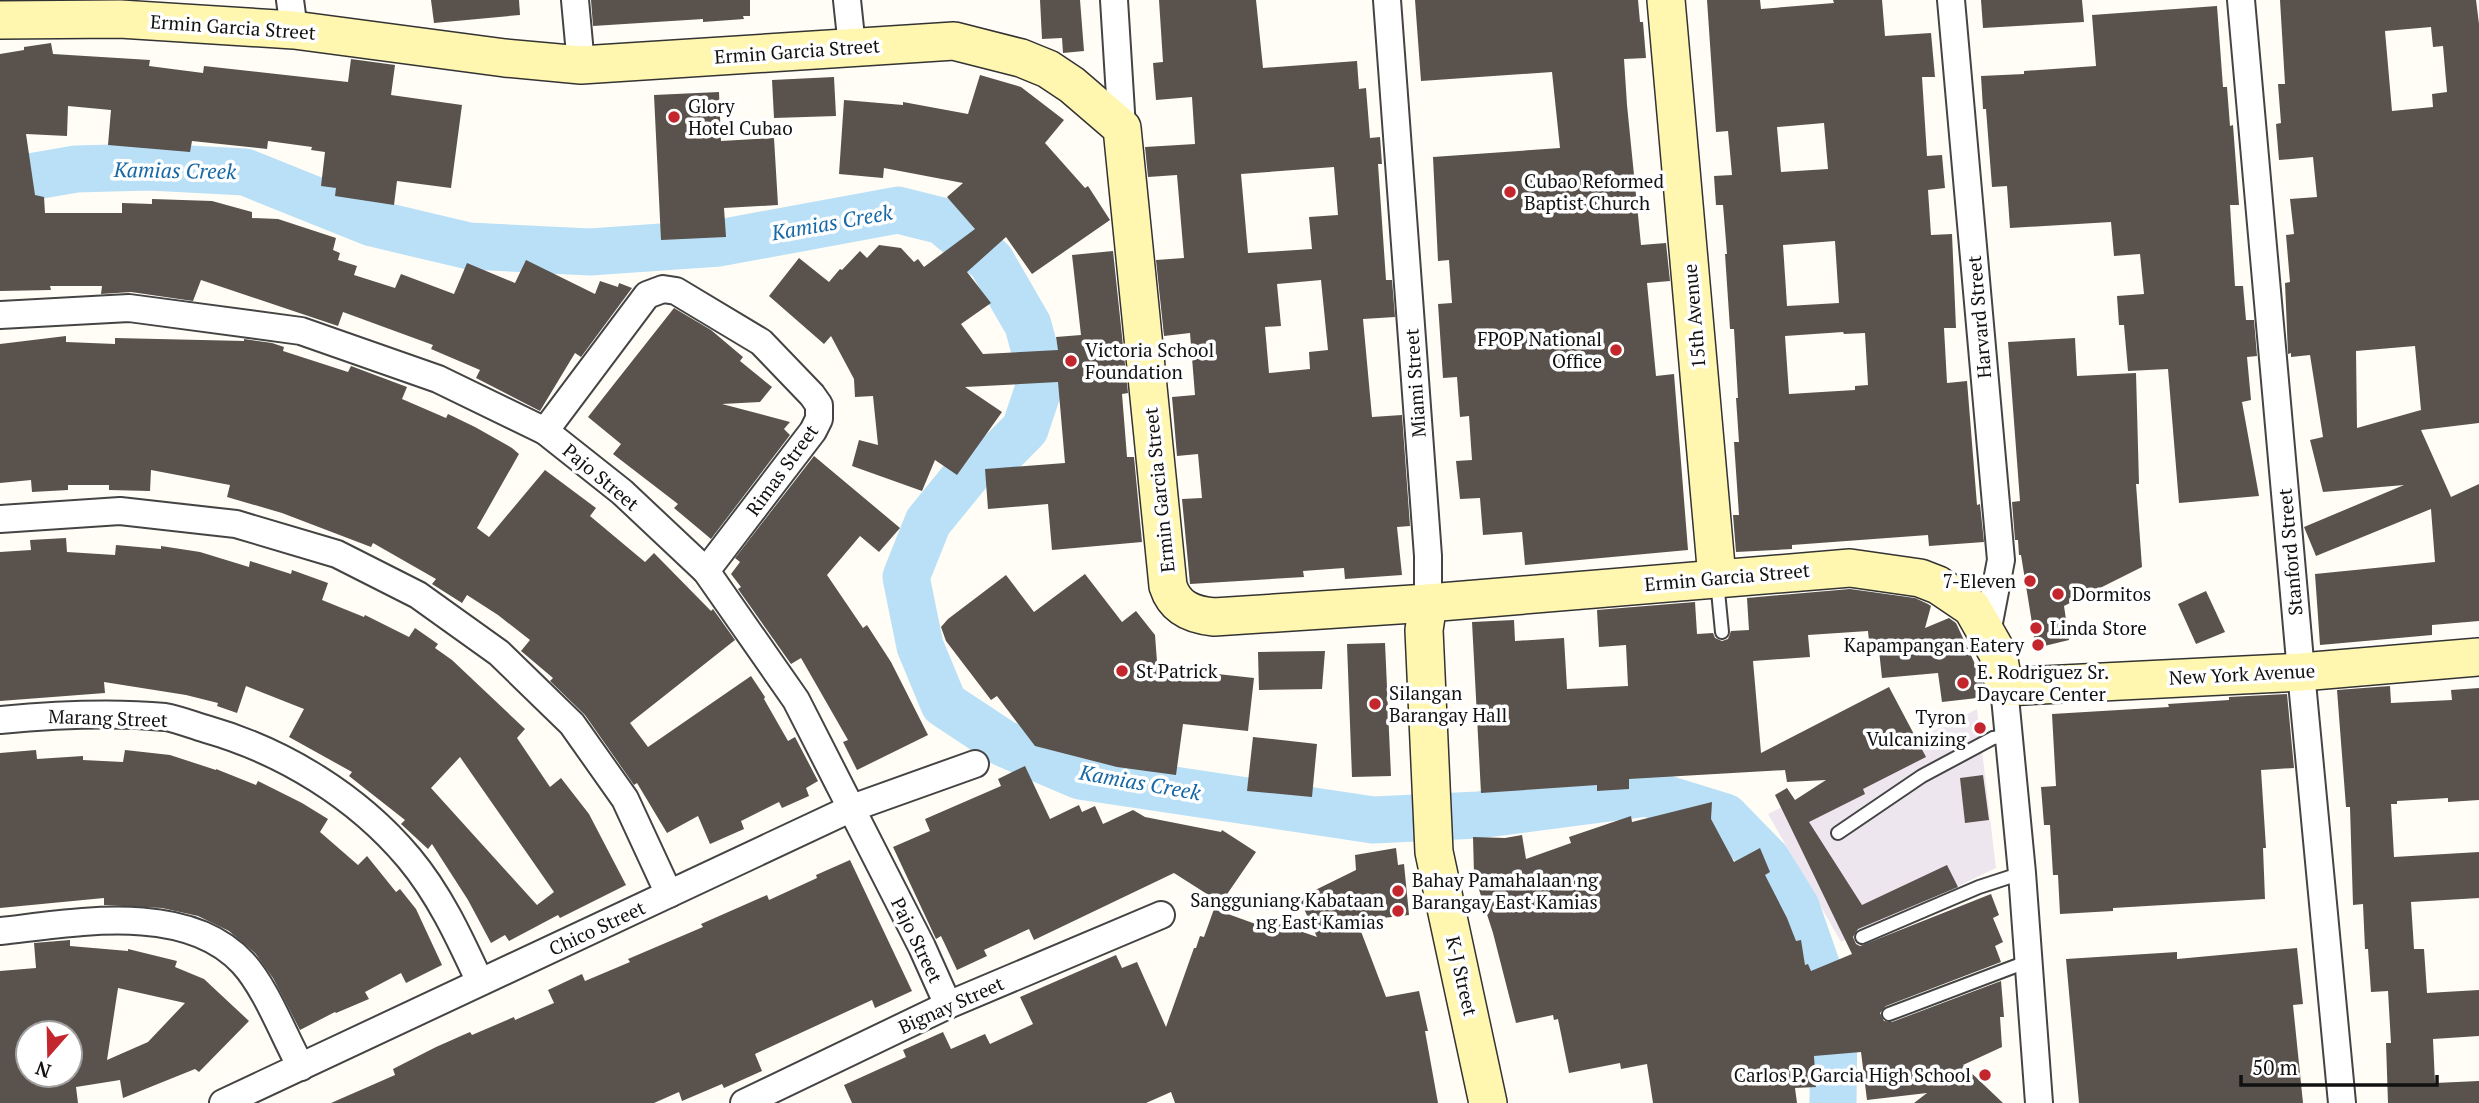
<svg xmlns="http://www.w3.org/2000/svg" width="2479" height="1103" font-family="'PT Serif',serif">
<rect width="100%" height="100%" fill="#fffdf5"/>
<polygon fill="#eee6ef" points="1977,709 1996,868 1841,942 1768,814"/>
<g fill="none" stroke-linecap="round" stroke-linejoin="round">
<polyline stroke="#b9e0f7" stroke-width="47" points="0,182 76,169 150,167 245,172 372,223 469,246 590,252 719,243 898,210 942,221 991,261 1028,325 1042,378 1025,429 999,455 972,468 928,522 906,577 920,646 944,704 1003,743 1080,776 1373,820 1478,815 1647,793 1725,817 1767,860 1796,907 1834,1016 1833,1103"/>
</g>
<g fill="#5a524d" fill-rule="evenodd">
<polygon points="431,0 519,0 520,15 434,23"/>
<polygon points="591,0 750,0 750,16 743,16 744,19 703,22 703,19 593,26"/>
<polygon points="1040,0 1080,0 1084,51 1063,53 1062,38 1042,39"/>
<path d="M1159 0H1256L1263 68 1357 61 1359 89 1366 88 1370 138 1380 137 1382 164H1378L1386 280H1392L1395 317 1363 319 1372 417 1402 415 1410 526 1397 527 1402 575 1345 579 1344 568 1303 571 1304 577 1190 584 1182 499 1202 498 1198 454 1177 456 1172 397 1195 395 1190 333 1164 336 1156 260 1184 258 1177 175 1148 177 1145 147 1195 144 1192 97 1156 100 1153 63 1163 62ZM1334 167 1338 215 1309 217 1312 249 1248 253 1241 174ZM1321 280 1328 350 1309 352 1310 369 1269 373 1265 327 1281 326 1277 284Z"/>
<polygon points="1415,0 1638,0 1640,22 1643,22 1646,58 1624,59 1627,105 1641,245 1666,243 1670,281 1647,283 1656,376 1674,374 1688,550 1525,565 1522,532 1483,535 1480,498 1460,499 1456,461 1472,460 1469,416 1460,417 1457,377 1443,378 1438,304 1452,303 1449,260 1438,261 1433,157 1560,148 1552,72 1421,81"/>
<path d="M1707 0H1760L1761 9 1834 3 1833 0H1882L1885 36 1931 33 1935 77H1922L1927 156 1942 155 1945 188 1928 190 1931 235 1952 234 1956 328H1944L1947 383 1967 381 1977 505 1980 504 1984 542 1929 546 1928 535 1792 545V549L1736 552 1733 515H1739L1734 442H1739L1736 398H1738L1734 329H1730L1725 254H1727L1723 205H1716L1714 176 1732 175 1728 131 1716 132ZM1824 123 1828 169 1781 172 1777 127ZM1835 241 1839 303 1787 306 1783 245ZM1843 332 1844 334 1865 333 1868 385 1855 386V390L1789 394 1785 336Z"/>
<polygon points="1981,0 2082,0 2084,22 1983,28"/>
<path d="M2280 0H2476L2479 24V423L2421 430 2451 497 2479 484V621L2432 625V635L2320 645 2315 574 2435 562 2431 509 2316 556 2304 527 2404 485 2323 492 2310 440 2323 437 2310 355 2291 357V353L2288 354 2285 283 2290 282 2286 235 2294 234 2290 199 2317 197 2313 157 2279 160 2276 124 2281 123 2278 84H2285ZM2431 27 2433 47 2443 46 2447 92 2432 94 2433 107 2392 111 2385 31ZM2415 346 2421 410 2357 428 2356 351Z"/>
<polygon points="2217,6 2223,87 2227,87 2230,126 2233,125 2239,205 2230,205 2235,286 2243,286 2246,320 2254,320 2257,356 2247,357 2251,400 2242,402 2259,496 2179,503 2168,369 2128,371 2124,325 2119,325 2117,296 2144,294 2140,254 2114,256 2111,222 2010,228 2007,186 1992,187 1986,109 1983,109 1981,76 2024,74 2024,71 2096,66 2092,15"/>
<polygon points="51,43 53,54 150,60 149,66 203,73 204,66 348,82 351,59 395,65 391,95 462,105 451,188 397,181 394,205 335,196 336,188 321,186 325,152 311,150 312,147 268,141 267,149 192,141 190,152 108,145 111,110 68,106 67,136 26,134 35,195 44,197 45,213 122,213 122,203 152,204 152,199 212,201 252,212 252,218 278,219 336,238 333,250 340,253 338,260 357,266 354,275 395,288 401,274 454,294 467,263 515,283 526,260 595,294 600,281 618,287 619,283 632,288 581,357 575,353 540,411 476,378 480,370 431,349 433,345 343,312 338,326 201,280 193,301 131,292 101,294 102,286 50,286 51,290 0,291 0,54 24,50 24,47"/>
<polygon points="980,75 1021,87 1064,120 1045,143 1085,188 1088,186 1110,220 1032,274 1006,237 967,272 991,303 961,324 983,354 1058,350 1056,337 1081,335 1072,255 1113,251 1128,393 1122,394 1127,457 1134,457 1142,542 1052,550 1048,504 988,509 985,469 1065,463 1058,382 965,387 1002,412 957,475 935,460 922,491 852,466 859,440 878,445 873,396 855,397 854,379 831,336 824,344 769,296 799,258 829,282 840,269 842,270 860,251 867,258 879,245 901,248 914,262 918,259 924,267 975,229 947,197 963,183 884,168 883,178 839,174 844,100 903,105 903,102 968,114"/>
<polygon points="834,77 836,116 774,118 772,80"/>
<polygon points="719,92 721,141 774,138 778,205 724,208 726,237 661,240 654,95"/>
<polygon points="674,308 711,330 743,357 740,361 772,387 760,402 722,404 790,422 784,429 790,435 711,539 674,508 678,504 613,454 621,444 588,417"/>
<polygon points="66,336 66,342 115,344 115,338 244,341 244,339 272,343 284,347 283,351 348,372 351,366 407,387 402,399 446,418 448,414 475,427 512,448 519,454 477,528 489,537 545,470 596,508 590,516 645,562 654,553 711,611 713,609 735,640 630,723 648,747 751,676 765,697 764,699 788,741 795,737 818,781 806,788 809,796 782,808 779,802 741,821 744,829 710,844 698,816 667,833 637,783 634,785 585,715 550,681 553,678 521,651 530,640 498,615 467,595 462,603 432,584 436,579 373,543 371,547 282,513 227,497 230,485 151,470 150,491 109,490 109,485 68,485 68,490 32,492 31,480 0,483 0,344"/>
<polygon points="2075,338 2077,376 2136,373 2139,484 2136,484 2142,567 2064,606 2069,640 2036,648 2021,555 2019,555 2018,540 2015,540 2012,502 2020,501 2008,342"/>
<polygon points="814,456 900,528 879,552 860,536 827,575 863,628 867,625 891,662 928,735 857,770 843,742 848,740 801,658 791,664 738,589 741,587 731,574 740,562 735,558"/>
<path d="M66 538 67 552 115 555 116 545 161 549V546L200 552 249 567 250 561 291 574 292 570 328 583 322 600 364 617 365 615 409 637 415 628 438 644 435 648 452 660 525 729 517 738 550 787 561 778 589 814 626 885 560 918 558 915 509 941 505 935 491 943 468 900 432 844 428 849 401 824 405 820 349 776 352 772 289 737 304 709 246 686 237 713 217 706 218 703 186 695 104 682 105 693 0 701V552L31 550 30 540ZM460 757 554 892 537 905 431 788Z"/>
<polygon points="1085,574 1122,622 1136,611 1155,635 1158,675 1199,672 1254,678 1248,731 1183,724 1176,775 1117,767 1035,746 997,696 991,700 946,641 941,627 948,619 1006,575 1034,612"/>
<polygon points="1850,589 1915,598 1928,604 1931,606 1925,628 1949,618 1956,623 1975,664 1978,664 1986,697 1942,702 1938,673 1882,678 1878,641 1869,641 1868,631 1808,635 1810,657 1753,661 1761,753 1889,687 1926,757 1863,789 1865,794 1809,822 1862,905 1947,865 1958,887 1858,929 1853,937 1856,944 1860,946 1991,894 1999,915 1993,918 2003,942 1995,946 2001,962 1886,1006 1880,1013 1884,1021 1892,1022 2001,981 2004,1017 2000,1017 2002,1047 1963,1065 2003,1103 1914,1103 1927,1093 1867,1100 1861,1052 1814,1056 1816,1087 1795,1088 1797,1103 1653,1103 1647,1064 1621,1069 1620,1063 1569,1073 1558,1019 1554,1020 1553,1015 1516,1023 1493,933 1474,874 1473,837 1505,838 1522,835 1526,859 1571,843 1569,837 1631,816 1632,822 1712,802 1711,819 1734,862 1760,848 1770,872 1765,875 1787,918 1796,941 1801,940 1805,965 1808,964 1811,971 1852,954 1775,795 1787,788 1795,800 1826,780 1787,782 1785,770 1629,779 1629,789 1597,791 1597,785 1481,793 1472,622 1514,620 1515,641 1564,638 1567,689 1628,686 1626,645 1599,647 1597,610 1695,602 1697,634 1713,633 1715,638 1722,641 1728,639 1731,631 1749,630 1747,598"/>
<polygon points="2206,591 2225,632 2196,644 2178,604"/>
<polygon points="1385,643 1391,776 1352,777 1347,644"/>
<polygon points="1325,651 1322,689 1259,690 1258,652"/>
<polygon points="2390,686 2391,703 2452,700 2451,690 2479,688 2479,800 2448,802 2448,798 2397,801 2397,804 2391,804 2394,857 2479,852 2479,898 2411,902 2414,949 2424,949 2427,993 2479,990 2479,1036 2433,1039 2435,1083 2479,1081 2479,1103 2388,1103 2386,1043 2391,1043 2388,991 2371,992 2368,949 2365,949 2363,904 2353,905 2350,807 2346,807 2337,690"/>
<polygon points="2287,694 2294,768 2261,770 2266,848 2263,848 2265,899 2113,908 2113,911 2060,914 2058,875 2053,875 2050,825 2044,825 2041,787 2056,786 2052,714 2169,707 2168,704 2229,700 2229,697"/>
<polygon points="1253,737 1317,744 1312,797 1247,791"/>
<polygon points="36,750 37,759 83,756 83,760 123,762 125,750 170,755 216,770 216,769 256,785 258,781 302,803 328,819 320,832 358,865 367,856 396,892 400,889 416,909 442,965 406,983 401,973 365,992 369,999 336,1013 335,1012 300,1030 273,978 255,953 229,931 198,916 162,908 104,905 104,898 0,908 0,753"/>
<polygon points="1025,766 1050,819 1079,805 1082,812 1095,806 1103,824 1133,810 1145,817 1221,832 1222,830 1256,852 1221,903 1174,873 1034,940 1029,929 984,950 987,956 957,970 941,936 936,939 893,847 930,831 925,819 1001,786 998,779"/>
<polygon points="1983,775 1989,820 1965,823 1960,778"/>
<polygon points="1396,848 1398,865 1404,864 1409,915 1357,921 1386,997 1419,991 1428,1031 1425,1031 1438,1103 1175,1103 1171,1092 1146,1103 852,1103 844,1085 906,1057 903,1050 943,1032 951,1049 985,1034 990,1044 1033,1024 1020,997 1116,955 1122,968 1137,962 1166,1027 1194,948 1196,948 1200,936 1204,937 1214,909 1264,927 1266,922 1278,927 1280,924 1317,937 1299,898 1356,870 1355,855"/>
<polygon points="850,860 912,991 875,1008 872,1000 755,1054 762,1071 724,1088 722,1084 682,1101 679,1092 654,1103 331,1103 395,1075 393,1069 436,1047 470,1032 472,1035 514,1017 515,1020 554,1003 548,990 582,974 585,981 630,962 628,959 703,927 701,924 767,895 769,900 817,878 816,875"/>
<path d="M70 940V946L128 951V949L177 961 175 967 204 979 249 1021 199 1072 195 1069 123 1098 120 1080 76 1087 78 1103H0V971L36 968 34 943ZM118 988 185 1003 148 1042 107 1060ZM28 1033H70V1075H28Z"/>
<polygon points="2297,948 2303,1004 2293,1005 2303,1103 2079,1103 2066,959 2177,952 2177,959"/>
</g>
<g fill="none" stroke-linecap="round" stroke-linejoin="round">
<g stroke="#444" stroke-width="16">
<g id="lane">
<polyline points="1717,581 1722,632"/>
<polyline points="1838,833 1922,776 1993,738 2008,736"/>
<polyline points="1862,937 1979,887 2022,873"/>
<polyline points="1889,1014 2029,961"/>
</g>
</g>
<g stroke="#444" stroke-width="30">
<g id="street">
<polyline points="290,0 294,30"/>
<polyline points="575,0 581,65"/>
<polyline points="847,0 852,47"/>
<polyline points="1114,0 1122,128"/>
<polyline points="1387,0 1428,556 1428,603"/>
<polyline points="1951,0 2001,560 1987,633"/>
<polyline points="2241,0 2301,672 2342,1103"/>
<polyline points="0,315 129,308 301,331 438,379 545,431 622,492 706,571 796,700 922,947 948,1005"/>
<polyline points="545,431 647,295 663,289 676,291 761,342 812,395 819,405 819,419 813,431 706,571"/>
<polyline points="0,519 120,511 236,524 337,554 418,595 499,653 572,724 625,799 669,894"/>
<polyline points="2004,687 2022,873 2039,1103"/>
<path d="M0 720C53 715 112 712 165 717 178 719 192 725 206 729 283 751 357 796 409 858 440 895 460 939 480 982"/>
<path d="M0 931C74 923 186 901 243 963 266 988 284 1036 301 1067"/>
<polyline points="223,1103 852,808 975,764"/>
<polyline points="744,1103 948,1005 1161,915"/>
</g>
</g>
<g stroke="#333" stroke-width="40">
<g id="secondary">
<polyline points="1666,0 1717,578"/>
<path d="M0 20 120 19 294 30 505 58 581 65 954 41 1021 58 1048 69 1072 85 1122 128 1168 586C1175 608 1192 615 1214 617L1428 603 1850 568 1920 578 1938 585 1972 608 1998 654 2004 687 2301 672 2479 657"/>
<polyline points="1428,603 1424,630 1434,852 1488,1103"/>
</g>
</g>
<use href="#lane" stroke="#fff" stroke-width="12"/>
<use href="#street" stroke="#fff" stroke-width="26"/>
<use href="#secondary" stroke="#fff6b0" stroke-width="37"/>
</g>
<g fill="#c4262e" stroke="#fff" stroke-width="2.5">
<circle cx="674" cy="117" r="7"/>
<circle cx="1510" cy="192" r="7"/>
<circle cx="1616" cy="350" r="7"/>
<circle cx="1071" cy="361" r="7"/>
<circle cx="2030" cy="581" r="7"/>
<circle cx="2058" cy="594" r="7"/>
<circle cx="2036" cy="628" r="7"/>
<circle cx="2038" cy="645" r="7"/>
<circle cx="1122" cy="671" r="7"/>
<circle cx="1963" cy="683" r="7"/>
<circle cx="1375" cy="704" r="7"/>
<circle cx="1980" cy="728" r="7"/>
<circle cx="1398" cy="891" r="7"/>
<circle cx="1398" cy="911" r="7"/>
<circle cx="1985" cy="1075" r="7"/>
</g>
<g text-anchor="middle" stroke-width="7" stroke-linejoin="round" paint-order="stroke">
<g font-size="19" fill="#111" stroke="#fff">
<text transform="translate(233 27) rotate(4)" y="7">Ermin Garcia Street</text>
<text transform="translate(797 51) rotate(-4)" y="7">Ermin Garcia Street</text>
<text transform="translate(1694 316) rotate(-95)" y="7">15th Avenue</text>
<text transform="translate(1979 317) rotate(-95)" y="7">Harvard Street</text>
<text transform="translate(1415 383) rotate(-94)" y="7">Miami Street</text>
<text transform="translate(782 470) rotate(-54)" y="7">Rimas Street</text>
<text transform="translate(601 477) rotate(40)" y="7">Pajo Street</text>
<text transform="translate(1159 490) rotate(-96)" y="7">Ermin Garcia Street</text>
<text transform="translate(2290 552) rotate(-95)" y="7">Stanford Street</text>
<text transform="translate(1727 577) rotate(-5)" y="7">Ermin Garcia Street</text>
<text transform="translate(2242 674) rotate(-3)" y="7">New York Avenue</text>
<text transform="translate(108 718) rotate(2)" y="7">Marang Street</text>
<text transform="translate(597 928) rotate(-25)" y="7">Chico Street</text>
<text transform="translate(917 940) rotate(64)" y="7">Pajo Street</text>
<text transform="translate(1462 976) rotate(77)" y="7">K-J Street</text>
<text transform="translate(951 1005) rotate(-24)" y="7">Bignay Street</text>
</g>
<g font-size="19" fill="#111" stroke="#fff" text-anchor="start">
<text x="688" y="113">Glory<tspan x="688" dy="22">Hotel Cubao</tspan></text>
<text x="1524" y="188">Cubao Reformed<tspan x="1524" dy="22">Baptist Church</tspan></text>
<text x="1602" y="346" text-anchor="end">FPOP National<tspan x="1602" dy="22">Office</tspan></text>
<text x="1085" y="357">Victoria School<tspan x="1085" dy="22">Foundation</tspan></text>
<text x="2016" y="588" text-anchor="end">7-Eleven</text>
<text x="2072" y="601">Dormitos</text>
<text x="2050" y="635">Linda Store</text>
<text x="2024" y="652" text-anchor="end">Kapampangan Eatery</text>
<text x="1136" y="678">St Patrick</text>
<text x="1977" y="679">E. Rodriguez Sr.<tspan x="1977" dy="22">Daycare Center</tspan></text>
<text x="1389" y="700">Silangan<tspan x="1389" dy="22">Barangay Hall</tspan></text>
<text x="1966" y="724" text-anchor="end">Tyron<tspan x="1966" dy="22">Vulcanizing</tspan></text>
<text x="1412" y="887">Bahay Pamahalaan ng<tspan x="1412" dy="22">Barangay East Kamias</tspan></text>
<text x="1384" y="907" text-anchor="end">Sangguniang Kabataan<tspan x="1384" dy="22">ng East Kamias</tspan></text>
<text x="1971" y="1082" text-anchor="end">Carlos P. Garcia High School</text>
</g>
<g font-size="21" font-style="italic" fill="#1768a6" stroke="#fff">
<text transform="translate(175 171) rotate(1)" y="7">Kamias Creek</text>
<text transform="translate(832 223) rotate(-10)" y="7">Kamias Creek</text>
<text transform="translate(1140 783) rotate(10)" y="7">Kamias Creek</text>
</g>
</g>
<g transform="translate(49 1054) rotate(200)"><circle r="33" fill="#ffffff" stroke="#a0a0a0" stroke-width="2"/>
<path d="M0-5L12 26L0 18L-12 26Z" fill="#c4262e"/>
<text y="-10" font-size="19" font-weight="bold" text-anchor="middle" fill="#111111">N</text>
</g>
<path d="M2241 1075v10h196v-10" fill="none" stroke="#111111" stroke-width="3.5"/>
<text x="2252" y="1075" font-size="21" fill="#111111" stroke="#ffffff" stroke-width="5" paint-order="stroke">50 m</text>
</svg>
